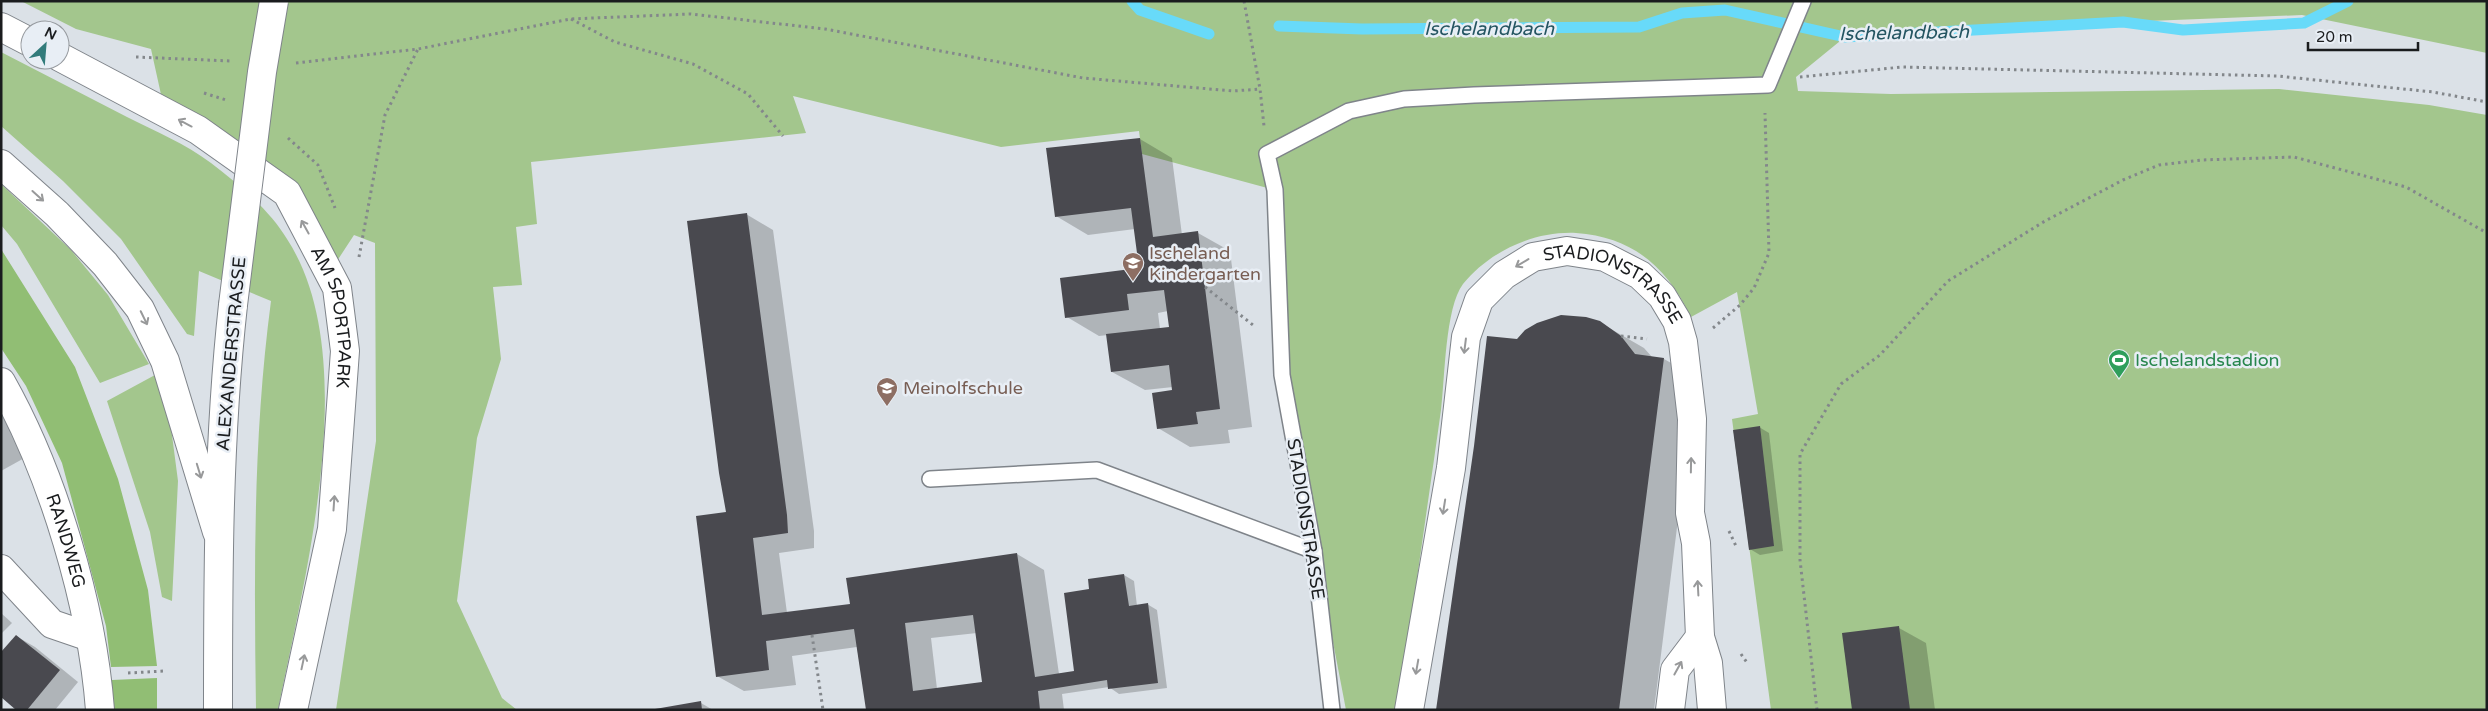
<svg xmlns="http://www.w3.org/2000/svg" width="2488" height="711" font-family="'Varela Round',sans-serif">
<rect width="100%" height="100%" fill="#dbe1e7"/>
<g fill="#a3c68d">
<path d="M21 1H2487V53L2302 15 2123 22 1845 37 1796 77 1798 91 1891 94 2279 89 2429 105 2487 115V710H1771L1732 419 1758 414 1737 292 1691 317C1667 268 1634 237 1576 233 1534 231 1490 251 1463 284 1445 308 1445 378 1441 410 1427 510 1412 610 1399 710H1346L1282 375 1275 190 1142 154 1139 131 1001 147 793 96 806 133 531 162 537 224 516 227 522 285 493 287 501 359 477 438 457 601 502 698 517 710H336L376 441 375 243 354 235 337 261 288 181 162 99 151 49 76 29Z"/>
<path d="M1 52C43 74 85 95 127 117 155 131 186 144 211 163 238 184 269 209 287 239 364 358 304 579 278 710H256C254 574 253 436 271 301L199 271 194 336 187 334 121 239 63 181 1 126Z"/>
<polygon points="1,184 71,250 108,295 149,364 100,383 17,244 1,225"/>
<polygon points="155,375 170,420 178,481 172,601 162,597 150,532 107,401"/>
</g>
<g fill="#91be74">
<polygon points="1,249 75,367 118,479 148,590 157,666 111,667 106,626 62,463 26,386 1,348"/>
<polygon points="157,678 157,710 112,710 112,680"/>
</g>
<g fill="#0003" fill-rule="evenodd">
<path d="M1140 139 1172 158 1182 235 1198 233 1230 251 1252 427 1228 430 1230 443 1190 447 1158 428 1173 387 1145 390 1112 372 1108 335 1099 336 1067 317 1140 269 1135 229 1088 235 1056 216ZM1168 311 1170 328 1160 329 1158 313Z"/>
<path d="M746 214 773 230 814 531V548L779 553 787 613 851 605 1017 554 1044 570 1059 674 1076 672 1091 590 1124 575 1134 581 1137 606 1147 604 1157 610 1167 688 1119 694 1109 687 1062 694 1064 710H867L857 647 792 656 796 685 744 691 717 676ZM977 633 983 683 937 689 931 638Z"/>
<polygon points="1586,318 1611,329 1644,348 1652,357 1664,359 1696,377 1654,710 1438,710 1518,340"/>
<polygon points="1,408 28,456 1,471"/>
<polygon points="1759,427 1769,433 1783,551 1760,555 1750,549"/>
<polygon points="1,613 12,623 1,634"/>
<polygon points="1899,628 1926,643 1935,710 1854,710 1844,634"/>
<polygon points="16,636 35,647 78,682 55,710 18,710"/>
<polygon points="701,703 713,710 656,710"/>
</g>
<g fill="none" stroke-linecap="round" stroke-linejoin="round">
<g stroke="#68daf9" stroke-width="11">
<polyline points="1132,1 1140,10 1209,34"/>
<polyline points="1279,26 1362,29 1639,27 1682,13 1725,10 1845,37 2123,22 2183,30 2304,23 2348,1"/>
</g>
</g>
<g fill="#49494f" fill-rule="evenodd">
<polygon points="1140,138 1153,237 1198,231 1220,409 1196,412 1198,424 1157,429 1152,393 1172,390 1169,365 1111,372 1106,334 1169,327 1164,290 1127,294 1129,310 1065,318 1060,278 1139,268 1131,208 1055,217 1046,148"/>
<path d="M747 213 787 515 788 533 753 538 762 615 850 604 846 578 1017 553 1035 677 1074 671 1064 593 1089 589 1088 579 1124 574 1129 606 1148 603 1158 683 1108 689 1107 680 1038 691 1040 710H866L854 629 766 641 769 670 716 677 696 516 726 512 719 473 687 221ZM973 615 982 682 913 691 905 623Z"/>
<polygon points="1561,315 1586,317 1600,321 1621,336 1635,354 1664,358 1619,710 1436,710 1474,446 1487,336 1517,339 1525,330 1537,323"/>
<polygon points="1760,426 1774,546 1749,550 1733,430"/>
<polygon points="1899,626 1910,710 1852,710 1842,633"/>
<polygon points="16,635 60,670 27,710 16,710 1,697 1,652"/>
<polygon points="701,701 702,710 655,710 655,709"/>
</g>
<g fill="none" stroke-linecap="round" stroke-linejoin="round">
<g stroke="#7f848a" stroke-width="18">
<g id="lane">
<polyline points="930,479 1097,470 1314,551"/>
<polyline points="1332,710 1314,551 1282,375 1275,190 1267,154 1349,111 1404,99 1474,95 1768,85 1803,1"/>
</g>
</g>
<g stroke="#7f848a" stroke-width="30">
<g id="street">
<polyline points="1,27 30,42"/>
<path id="s1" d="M60 57 198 130 287 193 337 288 345 351 332 529 293 710"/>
<polyline points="1,164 57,214 105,264 140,309 165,361 217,532"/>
<path id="s2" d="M1 382C53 474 92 605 100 710"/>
<polyline points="1,569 52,624 90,637"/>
<path id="s3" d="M1409 710 1451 468 1466 337 1479 300 1504 275 1533 257 1567 251 1605 257 1640 275 1662 296 1677 321 1683 342 1692 419 1690 513 1696 543 1700 637 1708 663 1712 710"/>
<polyline points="1670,710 1675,670 1700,637"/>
</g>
</g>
<g stroke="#7f848a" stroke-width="30">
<path id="secondary" d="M218 710C218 574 218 441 233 305"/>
</g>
<g stroke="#83878b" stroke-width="3" stroke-dasharray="2.5 4" stroke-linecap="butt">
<polyline points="1244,1 1260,89 1264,126"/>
<polyline points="571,19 615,42 693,64 748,94 783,136"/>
<polyline points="136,57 230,61"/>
<polyline points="296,63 418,49 570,19 691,14 825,29 1083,78 1233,91 1260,89"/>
<polyline points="1800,77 1902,67 2277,76 2433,92 2487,102"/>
<polyline points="204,93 226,100"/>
<polyline points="288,138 318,165 335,208"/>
<polyline points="359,257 385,115 418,49"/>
<polyline points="1205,287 1253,325"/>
<polyline points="1713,328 1740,305 1754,288 1769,253 1765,113"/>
<polyline points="1621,336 1647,339"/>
<polyline points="1729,531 1736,546"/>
<polyline points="812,635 823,710"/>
<polyline points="1741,654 1748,664"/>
<polyline points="128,673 165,671"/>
<polyline points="1817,710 1800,560 1800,454 1841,384 1880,355 1948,281 2045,221 2123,180 2159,165 2201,160 2294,157 2406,187 2487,233"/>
</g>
<use href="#lane" stroke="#fff" stroke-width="15"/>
<use href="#street" stroke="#fff" stroke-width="28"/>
<use href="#secondary" stroke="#fff" stroke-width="28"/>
<g stroke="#7f848a" stroke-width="30" stroke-linecap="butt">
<polyline id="secondary-bridge" points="233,305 262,72 274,1"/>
</g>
<use href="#secondary-bridge" stroke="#fff" stroke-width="28"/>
</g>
<defs><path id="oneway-shaft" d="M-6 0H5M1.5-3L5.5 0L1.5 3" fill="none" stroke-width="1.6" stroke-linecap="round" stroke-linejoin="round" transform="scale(1.25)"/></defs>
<g stroke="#98999a">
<use href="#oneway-shaft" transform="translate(185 123) rotate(-152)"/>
<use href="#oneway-shaft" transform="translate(38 196) rotate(42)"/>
<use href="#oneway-shaft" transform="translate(305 227) rotate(-119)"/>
<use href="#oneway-shaft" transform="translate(1522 263) rotate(149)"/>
<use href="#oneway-shaft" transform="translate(144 318) rotate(64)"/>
<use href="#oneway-shaft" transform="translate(1465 346) rotate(97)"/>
<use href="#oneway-shaft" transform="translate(1691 465) rotate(-89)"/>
<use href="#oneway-shaft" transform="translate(199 471) rotate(73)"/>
<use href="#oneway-shaft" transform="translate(334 503) rotate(-86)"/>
<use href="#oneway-shaft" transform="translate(1444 507) rotate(99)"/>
<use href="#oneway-shaft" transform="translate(1698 588) rotate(-93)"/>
<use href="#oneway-shaft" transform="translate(303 662) rotate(-78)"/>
<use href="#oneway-shaft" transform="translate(1417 667) rotate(100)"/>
<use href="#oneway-shaft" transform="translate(1678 668) rotate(-61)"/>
</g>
<defs>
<g id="school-pin" transform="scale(1.125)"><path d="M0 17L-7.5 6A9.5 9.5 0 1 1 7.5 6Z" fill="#8d6e63" stroke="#e8eef5"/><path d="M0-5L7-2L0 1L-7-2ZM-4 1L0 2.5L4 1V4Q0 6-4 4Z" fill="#fff"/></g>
<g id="stadium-pin" transform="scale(1.125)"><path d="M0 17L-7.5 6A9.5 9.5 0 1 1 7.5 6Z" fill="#2e9e5b" stroke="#e8eef5"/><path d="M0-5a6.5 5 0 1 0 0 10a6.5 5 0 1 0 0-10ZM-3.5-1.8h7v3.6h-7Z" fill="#fff"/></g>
</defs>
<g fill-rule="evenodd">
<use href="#school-pin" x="1133" y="263"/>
<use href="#stadium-pin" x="2119" y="360"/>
<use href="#school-pin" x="887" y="388"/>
</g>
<g text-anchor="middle" stroke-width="5" stroke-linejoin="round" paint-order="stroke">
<g font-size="18" fill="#785e54" stroke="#e8eef5" text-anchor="start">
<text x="1149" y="259">Ischeland<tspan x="1149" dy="21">Kindergarten</tspan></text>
<text x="903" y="394">Meinolfschule</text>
</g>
<g font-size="18" fill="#1a1c1e" stroke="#e8eef5">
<text dy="6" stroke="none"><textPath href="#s3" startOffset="578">STADIONSTRASSE</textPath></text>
<text dy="6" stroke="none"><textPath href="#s1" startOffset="400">AM SPORTPARK</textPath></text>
<text transform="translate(231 354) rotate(-85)" y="6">ALEXANDERSTRASSE</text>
<text transform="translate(1306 519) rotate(81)" y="6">STADIONSTRASSE</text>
<text dy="6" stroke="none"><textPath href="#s2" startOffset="172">RANDWEG</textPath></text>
</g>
<g font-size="18" fill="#27864d" stroke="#e8eef5" text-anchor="start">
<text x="2135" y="366">Ischelandstadion</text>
</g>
<g font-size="19" font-style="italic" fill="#245562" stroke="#e8eef5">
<text x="1489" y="35">Ischelandbach</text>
<text transform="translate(1904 32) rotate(-1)" y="7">Ischelandbach</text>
</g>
</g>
<rect width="2488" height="711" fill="none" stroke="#1a1c1e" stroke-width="5"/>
<g transform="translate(45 45) rotate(26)"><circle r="24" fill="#e8eef5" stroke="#969a9f"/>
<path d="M0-4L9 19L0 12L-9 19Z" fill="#327b7b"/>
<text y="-8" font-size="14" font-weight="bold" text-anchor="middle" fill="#1a1c1e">N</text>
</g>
<path d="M2308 42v8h110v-8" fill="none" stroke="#1a1c1e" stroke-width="2.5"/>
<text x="2316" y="42" font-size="15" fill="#1a1c1e" stroke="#e8eef5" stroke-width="4" paint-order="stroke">20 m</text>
</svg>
